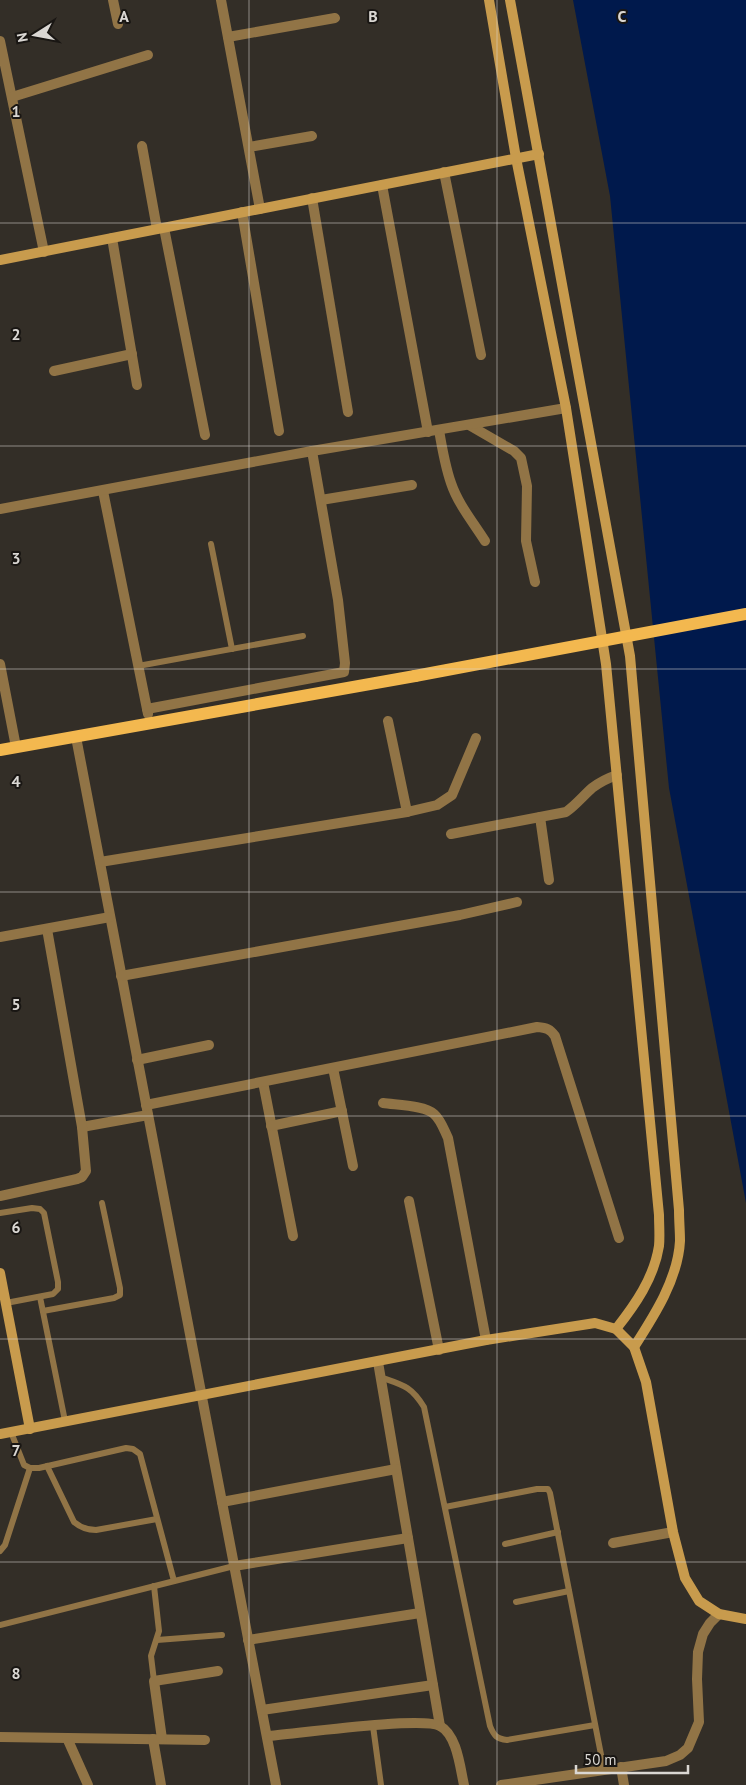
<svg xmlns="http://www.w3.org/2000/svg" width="746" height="1785" font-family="'PT Sans',sans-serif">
<rect width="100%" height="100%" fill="#332e27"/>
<polygon fill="#00194c" points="573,0 746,0 746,1203 669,788 610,196"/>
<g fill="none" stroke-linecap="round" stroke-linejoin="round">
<g stroke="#917446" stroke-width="6">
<polyline points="211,544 232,649"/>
<polyline points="138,666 303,636"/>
<polyline points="0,1213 32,1208 40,1209 44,1213 58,1282 58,1289 53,1294 6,1303"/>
<polyline points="40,1297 65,1421"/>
<polyline points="43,1311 114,1298 120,1295 120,1288 102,1203"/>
<path d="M380 1377C403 1385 411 1386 424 1407L490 1726C494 1736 497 1739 507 1740L595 1725"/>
<polyline points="11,1432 24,1465 30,1468 39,1468 126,1448 133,1449 140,1454 174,1581"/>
<path d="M47 1466 74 1522C81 1528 87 1530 96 1530L157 1519"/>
<polyline points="445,1507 537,1489 548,1489 550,1493 604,1770"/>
<polyline points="505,1544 558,1532"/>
<polyline points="0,1551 5,1545 30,1468"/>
<polyline points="154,1586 159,1631 151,1656 154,1681"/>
<polyline points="516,1602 569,1591"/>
<polyline points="0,1625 234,1566"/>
<polyline points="157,1640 222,1635"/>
<polyline points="373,1726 381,1785"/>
</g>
<g stroke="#917446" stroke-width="10">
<polyline points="113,0 118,24"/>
<polyline points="221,0 260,209"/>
<polyline points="228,37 335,18"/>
<polyline points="0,41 44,252"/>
<polyline points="12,97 148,55"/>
<polyline points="142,146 157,229"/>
<polyline points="249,147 312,136"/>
<polyline points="444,172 481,355"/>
<polyline points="382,185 428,432"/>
<polyline points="312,198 348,412"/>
<polyline points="242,212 279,431"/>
<polyline points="164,228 205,435"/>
<polyline points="112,238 137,385"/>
<polyline points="54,371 132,354"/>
<polyline points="469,425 514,451 521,458 527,486 526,541 535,582"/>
<path d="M439 430C442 448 445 466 451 483 458 504 473 522 485 541"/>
<polyline points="103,491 148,714"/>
<polyline points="321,500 412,485"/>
<polyline points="0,509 312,451 566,408"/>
<polyline points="0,664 16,747"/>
<polyline points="147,709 344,672 345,663 338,600 312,451"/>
<polyline points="388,721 407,812"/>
<polyline points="76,737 276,1785"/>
<polyline points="540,817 549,880"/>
<path d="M451 834 566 812C576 805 583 796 592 788 600 782 608 778 617 775"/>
<polyline points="100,862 407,812 437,805 452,795 476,738"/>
<polyline points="0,937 110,917"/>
<polyline points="121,976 460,915 517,902"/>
<polyline points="137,1060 209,1045"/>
<polyline points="333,1068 353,1166"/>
<polyline points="263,1082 293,1236"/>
<path d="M383 1103C396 1105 425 1105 434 1114 441 1120 444 1130 448 1138L486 1340"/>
<path d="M146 1105 537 1027C547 1028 550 1029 555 1036L619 1238"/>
<polyline points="271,1126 342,1111"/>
<polyline points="82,1127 148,1115"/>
<polyline points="0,1196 77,1179 82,1177 86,1171 82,1127 47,929"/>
<polyline points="409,1201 439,1350"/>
<polyline points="378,1362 440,1726"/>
<polyline points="222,1502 396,1469"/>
<polyline points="613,1543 673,1532"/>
<polyline points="234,1566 408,1538"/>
<polyline points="248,1640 420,1613"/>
<polyline points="262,1710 433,1685"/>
<path d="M267 1736C294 1734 422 1716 440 1726 457 1735 460 1767 464 1785"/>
<polyline points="0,1737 205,1740"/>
<polyline points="67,1738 88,1785"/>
<polyline points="153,1739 161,1785"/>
<polyline points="162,1739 154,1681 218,1671"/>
<polyline points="621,1767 624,1785"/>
<polyline points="501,1785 666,1761 680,1755 688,1748 699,1722 697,1679 698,1652 703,1634 710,1623 719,1614"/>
</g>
<g stroke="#c89b4d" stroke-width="10">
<path d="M489 0 516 158 566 408 606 664 659 1215C659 1225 660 1236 659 1246 654 1278 635 1305 616 1329"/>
<path d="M510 0 630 656 679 1210C679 1221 680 1231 680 1241 678 1279 654 1316 634 1347"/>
<polyline points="0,260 539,154"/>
<polyline points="0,1273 30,1429"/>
<polyline points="0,1434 486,1340 595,1323 616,1329 634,1347 646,1382 673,1532 685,1578 699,1601 719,1614 746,1619"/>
</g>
<polyline stroke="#f3b84f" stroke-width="12" points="0,750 415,676"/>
<polyline stroke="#f3b84f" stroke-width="12" points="415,676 746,614"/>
</g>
<path fill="none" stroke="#dad7d3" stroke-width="1" stroke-opacity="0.55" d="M249 0V1785M497 0V1785M0 223H746M0 446H746M0 669H746M0 892H746M0 1116H746M0 1339H746M0 1562H746"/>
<g font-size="16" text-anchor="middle" font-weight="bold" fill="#dad7d3" stroke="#191613" stroke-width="4" stroke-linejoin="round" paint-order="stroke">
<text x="124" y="22">A</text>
<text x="373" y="22">B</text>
<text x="622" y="22">C</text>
<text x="16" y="117">1</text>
<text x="16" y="340">2</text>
<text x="16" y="564">3</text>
<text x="16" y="787">4</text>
<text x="16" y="1010">5</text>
<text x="16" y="1233">6</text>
<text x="16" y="1456">7</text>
<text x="16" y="1679">8</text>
</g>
<g transform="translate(35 35) rotate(259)" stroke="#191613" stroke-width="4" paint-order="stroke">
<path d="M0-4L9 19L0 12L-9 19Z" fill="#dad7d3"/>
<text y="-8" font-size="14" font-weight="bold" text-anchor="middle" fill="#dad7d3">N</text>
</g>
<path d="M576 1765v8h112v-8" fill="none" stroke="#dad7d3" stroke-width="2.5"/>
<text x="584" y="1765" font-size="15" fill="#dad7d3" stroke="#191613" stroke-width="4" paint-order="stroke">50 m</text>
</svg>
